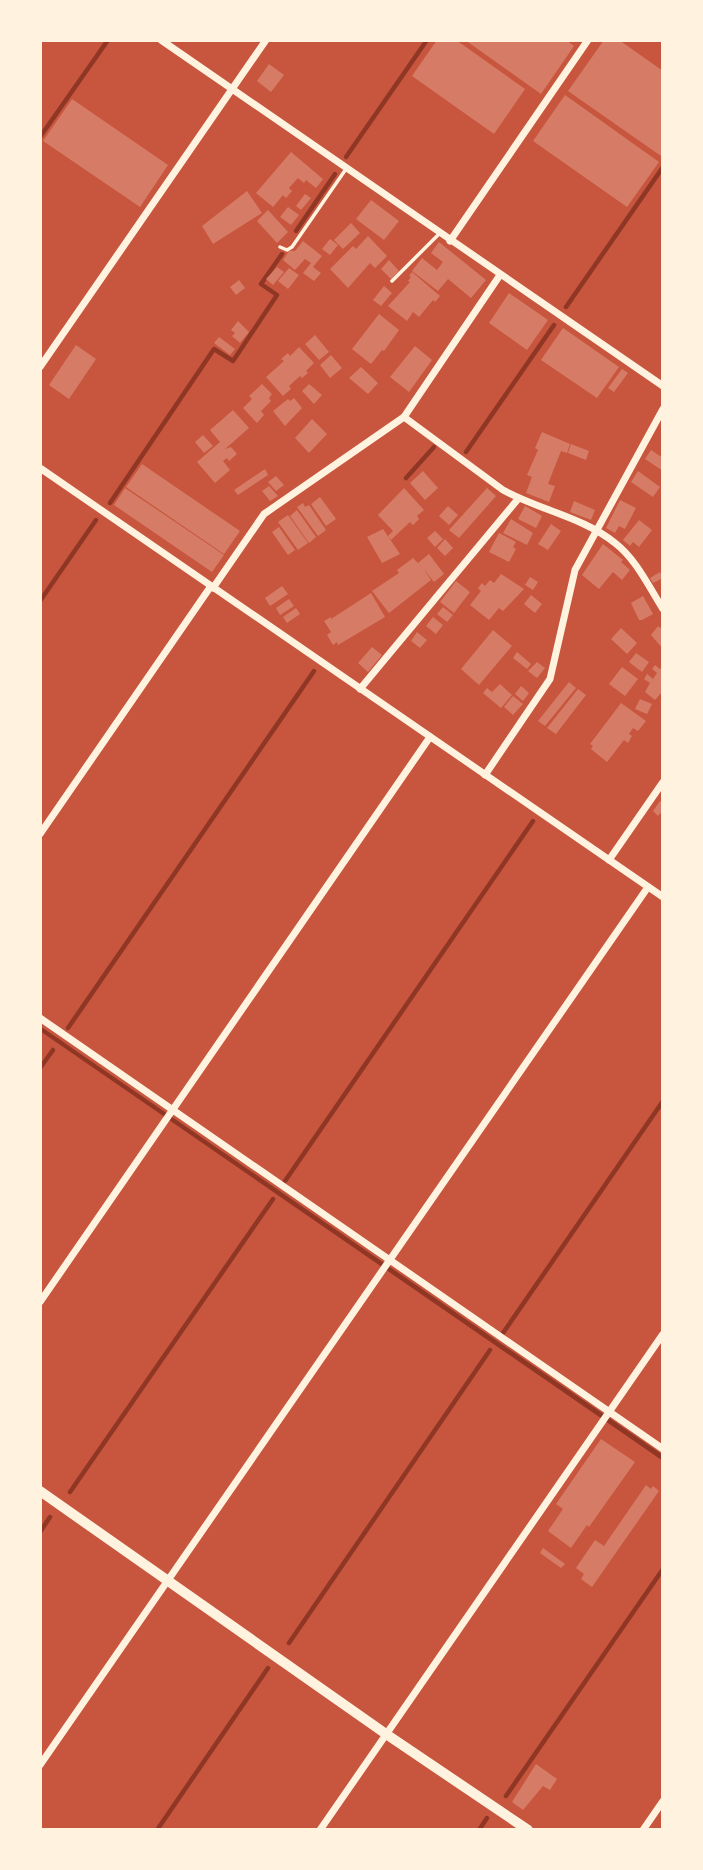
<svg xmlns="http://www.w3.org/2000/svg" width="703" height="1870" font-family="'Work Sans',sans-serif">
<rect width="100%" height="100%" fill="#c8553d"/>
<polygon fill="#8f3625" points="40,1026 663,1455 663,1461 40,1031"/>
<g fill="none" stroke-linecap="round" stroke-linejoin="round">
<g stroke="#8f3625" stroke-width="4.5">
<polyline points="40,137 108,40"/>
<polyline points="346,157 427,40"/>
<polyline points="296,231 335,174"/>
<polyline points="566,307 663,167"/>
<polyline points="466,452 554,325"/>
<polyline points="406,478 434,447"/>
<polyline points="110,503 214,349 233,361 277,295 261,284 282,254"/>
<polyline points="40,601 96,520"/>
<polyline points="68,1028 314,671"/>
<polyline points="40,1068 53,1050"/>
<polyline points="285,1181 533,821"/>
<polyline points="503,1333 663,1101"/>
<polyline points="70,1492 273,1199"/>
<polyline points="40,1532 50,1517"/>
<polyline points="289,1643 490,1350"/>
<polyline points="506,1796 663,1569"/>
<polyline points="157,1830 268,1668"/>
<polyline points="479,1830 487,1818"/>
</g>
</g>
<g fill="#d67c66">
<polygon points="437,40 456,40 525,89 494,134 412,76"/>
<polygon points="465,40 566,40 574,46 541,94"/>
<polygon points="604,40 619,40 663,71 661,156 568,91"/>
<polygon points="269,64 284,75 271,92 257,81"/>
<polygon points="565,95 659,162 627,207 533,141"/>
<polygon points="72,99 168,165 140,207 43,141"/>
<polygon points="291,152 323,179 316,188 306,180 304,183 298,178 289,188 292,191 286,198 283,195 273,207 256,193"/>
<polygon points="247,191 262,213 213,244 202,226"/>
<polygon points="305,194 311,198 301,210 296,206"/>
<polygon points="371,200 399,221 384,240 356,219"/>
<polygon points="288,207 299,215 291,225 280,217"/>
<polygon points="268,210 288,232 277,243 257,221"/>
<polygon points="351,223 360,233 343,249 334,240"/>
<polygon points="368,236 387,256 375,268 370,263 348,288 330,269 353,246 356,249"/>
<polygon points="330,239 338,245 330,255 322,249"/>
<polygon points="303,241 322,256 313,267 321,273 314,281 303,273 311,263 305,259 295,270 283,260 289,251 295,251"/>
<polygon points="439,242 486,280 471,298 448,279 438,291 412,271 422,258 437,270 443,262 431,253"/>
<polygon points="389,260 399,271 391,279 381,269"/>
<polygon points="277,267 284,272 273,285 266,279"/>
<polygon points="289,268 299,275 288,289 278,281"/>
<polygon points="412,272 440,296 435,302 433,300 419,317 413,312 407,321 388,306 410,282 408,281 411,277 409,276"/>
<polygon points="239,280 245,288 236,295 230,287"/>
<polygon points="384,286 392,293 381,306 373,300"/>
<polygon points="509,293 548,320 527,350 489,323"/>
<polygon points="379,314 399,330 384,351 382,350 371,364 352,349"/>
<polygon points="238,321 249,332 240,343 232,336 235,333 231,330"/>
<polygon points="563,328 619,367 597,398 541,360"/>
<polygon points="315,335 329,352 319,360 305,344"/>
<polygon points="219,337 235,349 230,355 214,343"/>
<polygon points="76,345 96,359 69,399 49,385"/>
<polygon points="415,346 432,360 409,392 390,377"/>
<polygon points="299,347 314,363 306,371 308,373 302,378 300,376 289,386 291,389 283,396 266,377 284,361 281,359 288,353 290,356"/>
<polygon points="331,355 342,368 330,378 320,365"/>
<polygon points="361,367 378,383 368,394 349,378"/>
<polygon points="622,369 628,373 614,392 608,388"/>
<polygon points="262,384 272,394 269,398 271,401 261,411 264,415 257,423 243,408 252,399 249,396"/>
<polygon points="309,384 322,395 314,404 302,391"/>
<polygon points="294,398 302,408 285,426 273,411 288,399 290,401"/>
<polygon points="233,410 249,428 225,449 231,447 237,454 229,461 227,458 223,461 230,470 215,483 197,462 220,442 210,430"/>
<polygon points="312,419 327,434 309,453 295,438"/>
<polygon points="542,432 570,444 567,453 561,451 548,484 555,486 549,502 526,493 532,477 527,475 538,450 535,448"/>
<polygon points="203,435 213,446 204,453 195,442"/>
<polygon points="571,444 589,451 586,460 568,453"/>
<polygon points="651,450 663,458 663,471 645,459"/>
<polygon points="142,464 240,531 224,554 126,487"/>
<polygon points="265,469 268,475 238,495 234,490"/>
<polygon points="423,471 438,488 425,500 410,483"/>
<polygon points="638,471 660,487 653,497 631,482"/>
<polygon points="276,476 284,485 276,491 268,482"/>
<polygon points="269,486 278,496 270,501 262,491"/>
<polygon points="125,488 224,555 212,572 114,505"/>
<polygon points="404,488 424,510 417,516 419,519 413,525 410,522 391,540 388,536 393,531 378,515"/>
<polygon points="487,488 496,496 459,538 449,530"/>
<polygon points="320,497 336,519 326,526 311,504"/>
<polygon points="620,500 636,508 625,529 619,526 615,533 606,528"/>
<polygon points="574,501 595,510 591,520 570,512"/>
<polygon points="303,503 305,507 309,505 326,530 318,536 297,507"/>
<polygon points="448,506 458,515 449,525 439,516"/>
<polygon points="525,506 542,516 536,528 518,519"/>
<polygon points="297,510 316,537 309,543 290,516"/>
<polygon points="288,515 308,543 298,550 278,522"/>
<polygon points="511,519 533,533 527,545 503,533"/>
<polygon points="639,520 652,530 639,547 633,542 630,546 623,540"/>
<polygon points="551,524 561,531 548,550 538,544"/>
<polygon points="279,527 295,550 288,555 272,532"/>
<polygon points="383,529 400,554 382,563 367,537"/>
<polygon points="435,531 443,539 435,547 427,538"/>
<polygon points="499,533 516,542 513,547 516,549 509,562 489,552"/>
<polygon points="445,539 453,548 445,556 437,548"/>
<polygon points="603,544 623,560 621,562 630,570 622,580 613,572 599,589 582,575"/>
<polygon points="429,554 444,574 434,582 423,568 431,580 389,613 372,591 399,573 397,570 413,558 418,563"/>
<polygon points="660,572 663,578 653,583 650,578"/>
<polygon points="501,574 524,589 503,611 499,608 489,620 470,605 481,591 478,588 482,583 485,586 490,580 494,583"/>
<polygon points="530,577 538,582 533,590 525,585"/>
<polygon points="456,581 470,592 454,613 440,602"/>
<polygon points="282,586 288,594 270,606 265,598"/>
<polygon points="371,593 385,617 338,645 337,642 333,645 327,635 331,632 324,621 331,617 331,619"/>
<polygon points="531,595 542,604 535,613 524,604"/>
<polygon points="643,596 653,614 642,620 639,620 631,603"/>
<polygon points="289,599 294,606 280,615 276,608"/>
<polygon points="443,607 453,615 447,622 437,614"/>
<polygon points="296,608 300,614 287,623 283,617"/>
<polygon points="433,617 443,625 436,634 426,626"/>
<polygon points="663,625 663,649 651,635 658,626 660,628"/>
<polygon points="621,628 637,643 627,654 611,639"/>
<polygon points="493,630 512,646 479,685 461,669"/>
<polygon points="417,632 427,640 420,648 411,641"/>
<polygon points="372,647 382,655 368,672 358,663"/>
<polygon points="517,652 531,664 527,669 513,658"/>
<polygon points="636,653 649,662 642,672 629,662"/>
<polygon points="537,662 545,668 537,678 528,671"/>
<polygon points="655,665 660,669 663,666 663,691 655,700 645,692 650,683 644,679 647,674 653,679 657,673 652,669"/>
<polygon points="622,667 638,679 625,696 609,684"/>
<polygon points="569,682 576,688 545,726 538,721"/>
<polygon points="500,684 512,695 501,708 483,693 487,688 492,692"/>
<polygon points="521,686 529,693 523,701 515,694"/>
<polygon points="578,689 586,695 556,734 547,728"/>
<polygon points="513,696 523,704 513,715 504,707"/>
<polygon points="640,699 652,704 647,714 635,709"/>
<polygon points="621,703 646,721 638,731 633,728 629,734 632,736 628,743 624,740 607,762 591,749 593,746 590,744"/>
<polygon points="660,801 663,804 663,810 658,816 653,811"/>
<polygon points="601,1439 635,1462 589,1527 587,1525 571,1548 548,1531 563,1509 556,1504"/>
<polygon points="646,1485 651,1489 653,1486 659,1491 592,1587 581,1579 584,1574 576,1568 595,1540 604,1546"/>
<polygon points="543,1548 565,1564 561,1568 540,1553"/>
<polygon points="536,1764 557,1779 550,1790 543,1786 523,1810 512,1802"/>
</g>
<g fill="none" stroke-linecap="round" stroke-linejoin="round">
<g stroke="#fff3e0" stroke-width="3.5">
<polyline points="280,247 287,250 292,247 346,169"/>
<polyline points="392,281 440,233"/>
</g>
<g stroke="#fff3e0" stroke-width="7">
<polyline points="161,40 663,386"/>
<polyline points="450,241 588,40"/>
<polyline points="40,367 266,40"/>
<path d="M404 417 503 490C539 510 583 517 615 543 636 559 649 587 663 609"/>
<polyline points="40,468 663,897"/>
<polyline points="213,588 264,514 404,417 500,275"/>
<polyline points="360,689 518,499"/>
<polyline points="485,775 550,679 575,570 663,409"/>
<polyline points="40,834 211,586"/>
<polyline points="609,860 663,782"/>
<polyline points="40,1018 663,1449"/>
<polyline points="40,1302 430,737"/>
<polyline points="40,1765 648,887"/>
<polyline points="320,1830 663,1334"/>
<polyline points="643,1830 663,1801"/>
</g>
<polyline stroke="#fff3e0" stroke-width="10" points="40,1491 386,1734 528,1830"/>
</g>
<rect width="703" height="1870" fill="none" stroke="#fff3e0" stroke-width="84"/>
</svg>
